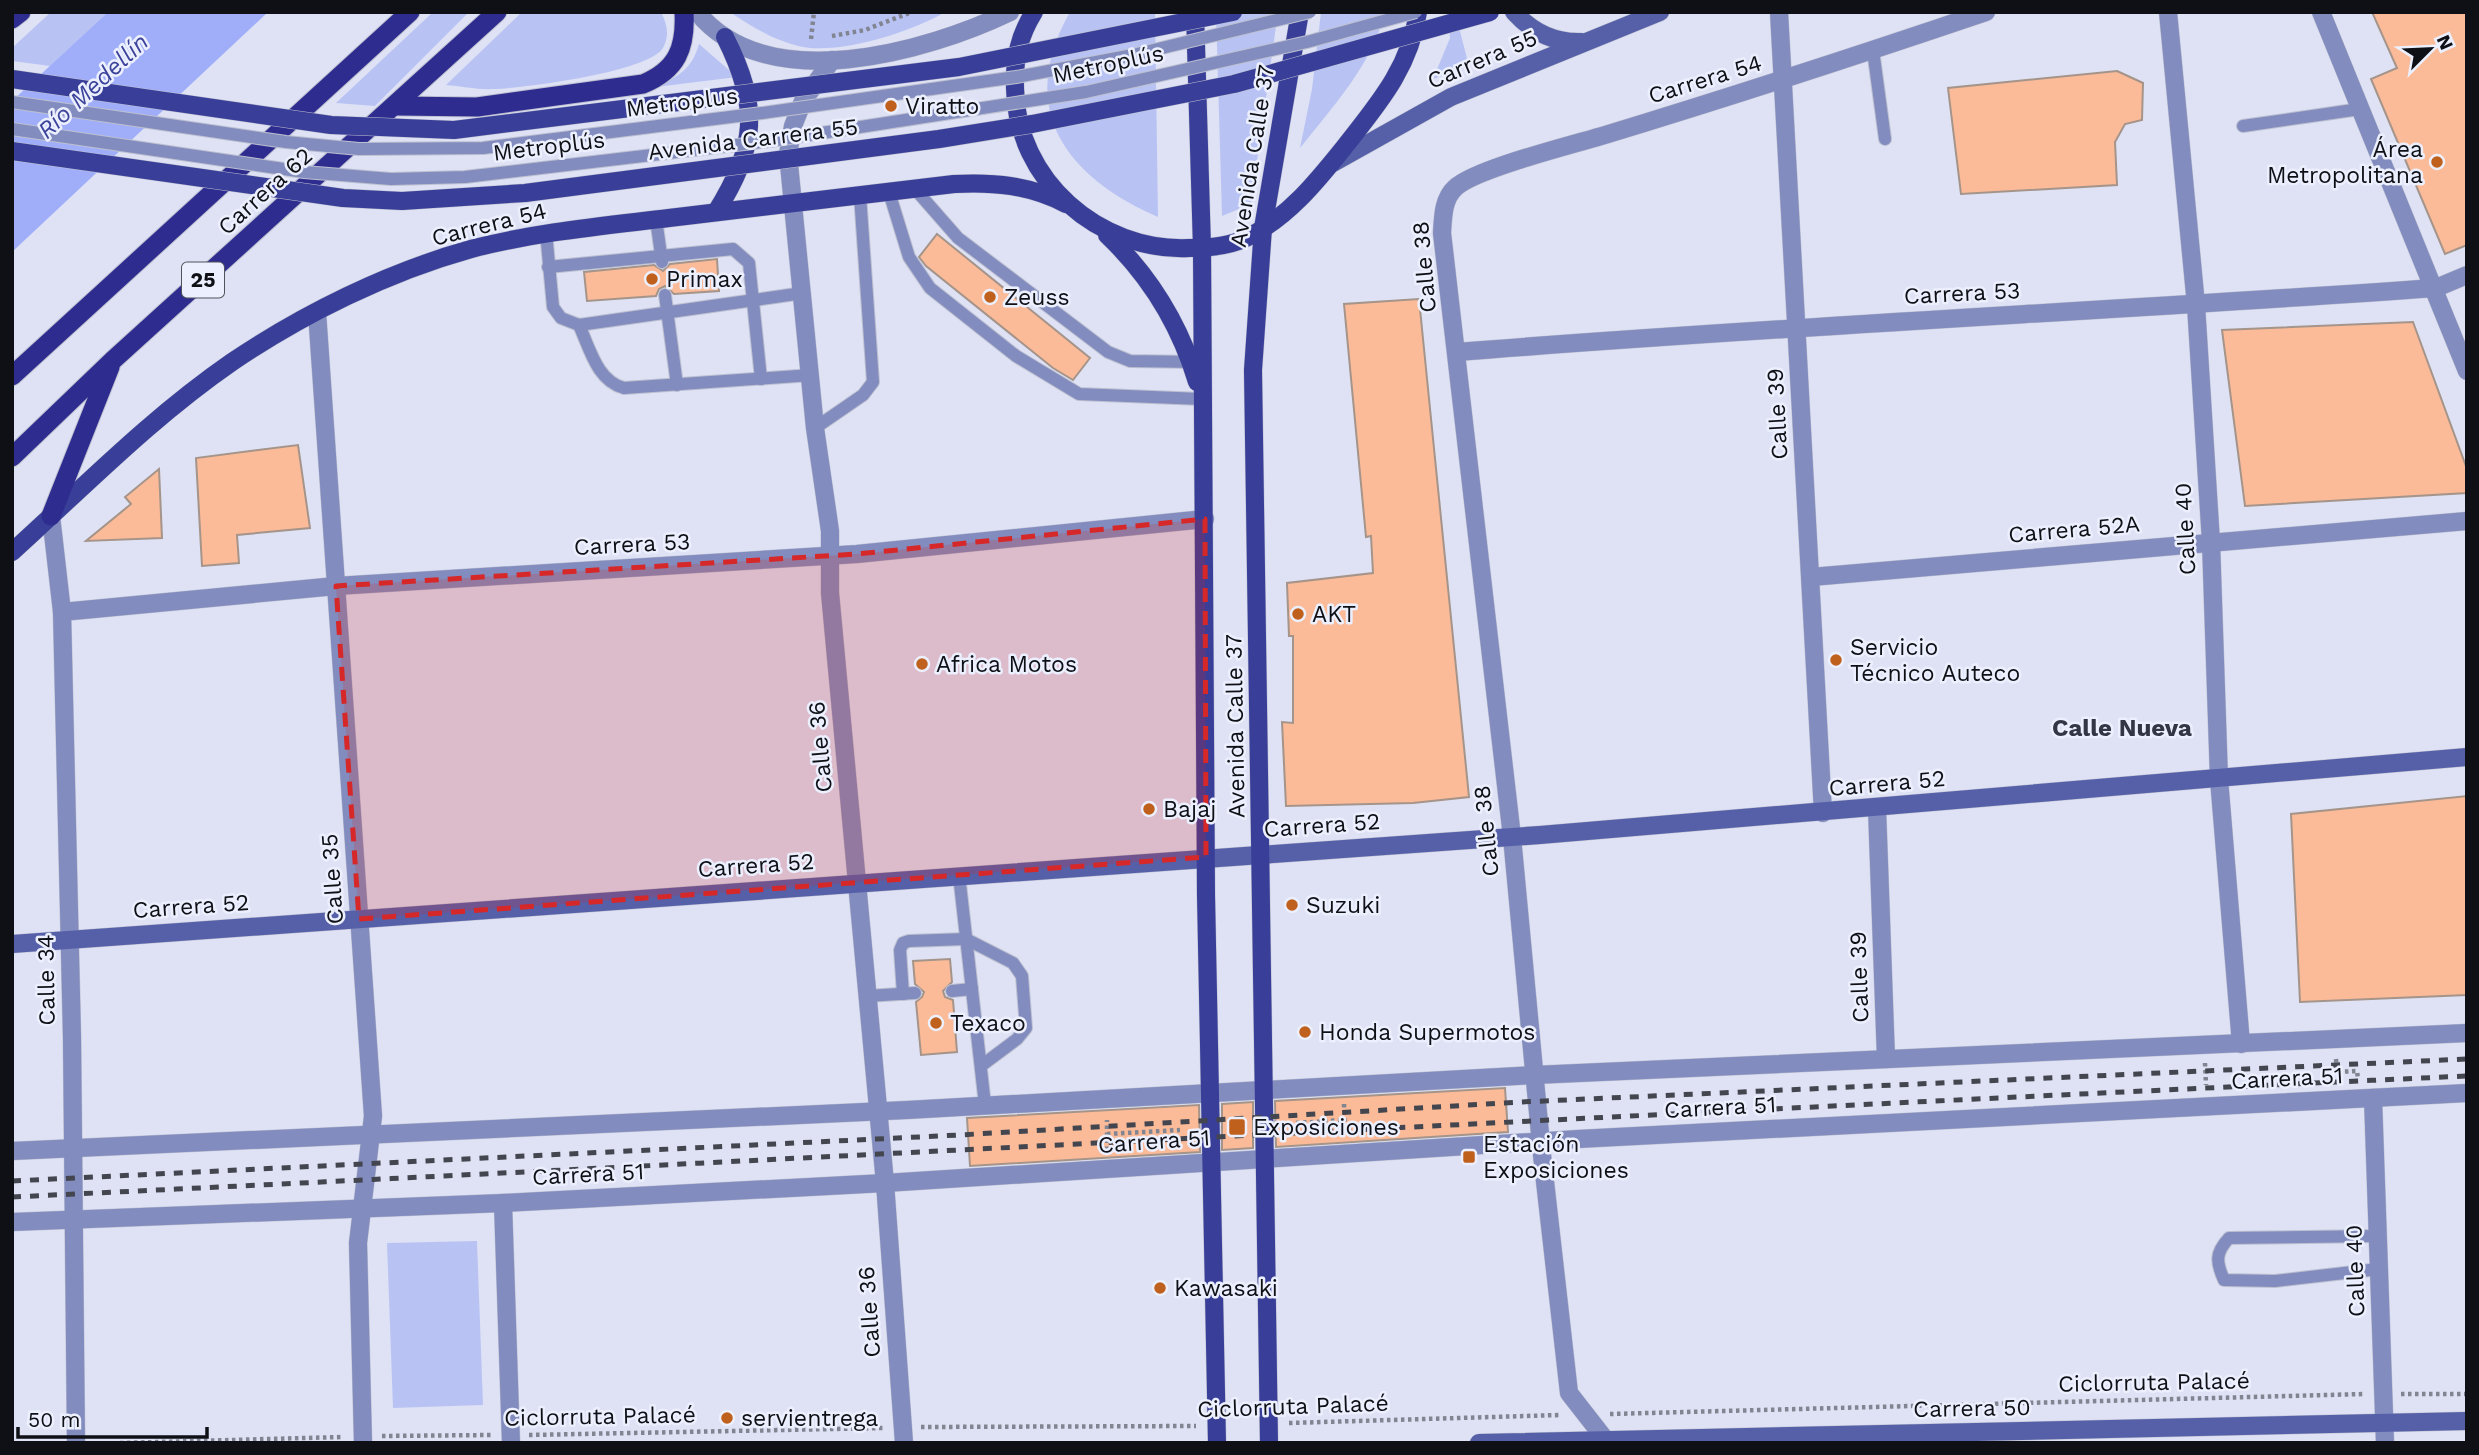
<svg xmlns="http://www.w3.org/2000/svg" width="2479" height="1455" font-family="'Work Sans',sans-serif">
<rect width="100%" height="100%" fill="#dee2f4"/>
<g fill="#b9c3f3">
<polygon points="51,12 108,12 50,66 12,61 12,48"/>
<polygon points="433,12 469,12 375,106 336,103"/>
<path d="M522 12H661C667 24 670 35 663 48 648 72 525 88 494 89 478 90 461 86 446 85Z"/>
<path d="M730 12H945C912 32 837 56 798 46 774 40 750 26 730 12Z"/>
<path d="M1070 12H1155L1158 217C1066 177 1015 109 1070 12Z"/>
<polygon points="1216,12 1278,12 1251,204 1222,216"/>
<path d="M1321 12H1385C1372 65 1333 106 1300 148L1312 89Z"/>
<polygon points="1447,12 1455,12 1469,66 1433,79 1450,38"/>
<path d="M699 44 737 77 656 87C679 76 692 69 699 44Z"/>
<polygon points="477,1241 483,1405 393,1408 387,1243"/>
</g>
<polygon fill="#a0aefa" points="108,12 268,12 12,252 12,101"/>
<g fill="#fcbb98" stroke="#a5948a" stroke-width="2">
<polygon points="2372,12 2467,12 2467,245 2445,254 2371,79 2397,68"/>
<polygon points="2117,71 2143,83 2142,120 2125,124 2115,142 2117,185 1961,194 1948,88"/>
<polygon points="937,234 1090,358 1073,380 1053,368 926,266 919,257"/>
<polygon points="717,259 719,291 674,294 665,286 659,289 656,296 587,301 584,272 654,265 663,271 670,264"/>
<polygon points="1419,299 1469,797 1413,803 1286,806 1282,722 1293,723 1293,636 1289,636 1287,583 1373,573 1371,536 1366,537 1344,304"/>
<polygon points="2413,322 2467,469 2467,493 2245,506 2222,330"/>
<polygon points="298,445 310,528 237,535 239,563 202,566 196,458"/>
<polygon points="159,469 162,538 86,541 131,504 125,497"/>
<polygon points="2467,796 2467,995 2300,1002 2291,814"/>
<polygon points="950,959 952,982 943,991 945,997 953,1000 957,1052 921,1055 916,1002 922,997 924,992 915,984 913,961"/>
<polygon points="1505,1088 1508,1132 1276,1147 1275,1101"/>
<polygon points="1253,1102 1253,1148 1222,1150 1222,1104"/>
<polygon points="1199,1105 1200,1152 970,1166 967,1118"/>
</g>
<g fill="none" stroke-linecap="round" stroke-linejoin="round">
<g stroke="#bdc0d0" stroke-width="14">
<g id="service">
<polyline points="1873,50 1885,139"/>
<polyline points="2243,126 2360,109"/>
<polyline points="915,189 958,238 1108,352 1130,361 1196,362"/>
<polyline points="889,192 909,257 930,288 1016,356 1079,394 1201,399"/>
<polyline points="656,219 662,262"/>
<polyline points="546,232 553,307 561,318 579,325 803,293"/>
<polyline points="548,267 733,249 749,263 761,379"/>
<polyline points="665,295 677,385"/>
<path d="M579 325C590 349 597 381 624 388L812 375"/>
<polyline points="815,428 863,395 873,382 860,195"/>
<polyline points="959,875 985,1105"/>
<polyline points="952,991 972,989"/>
<polyline points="903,994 900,950 903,943 909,941 966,939 1013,963 1022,976 1026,1028 1017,1039 981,1066"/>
<polyline points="867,996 915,993"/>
<path d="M2378 1236 2229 1238C2215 1253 2216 1262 2224 1280L2275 1281 2379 1269"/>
</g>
</g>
<g stroke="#bdc0d0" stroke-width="19">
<g id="minor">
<polyline points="1779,12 1823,813"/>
<polyline points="2168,12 2196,305 2211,542 2219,779 2241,1044"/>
<polyline points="2321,12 2467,371"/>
<path d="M1457 352C1783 326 2110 311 2436 288L2467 275"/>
<polyline points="1811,577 2467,521"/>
<polyline points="62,612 336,586 857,554 1205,519"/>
<polyline points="1877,808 1886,1059"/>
<path d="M1512 837 1442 233C1443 217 1443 199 1455 188 1474 169 1575 144 1605 135 1733 96 1859 55 1986 12"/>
<polyline points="2373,1098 2385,1443"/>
<polyline points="503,1203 511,1443"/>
</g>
</g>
<g stroke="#bdc0d0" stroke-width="19">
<g id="tertiary">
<path d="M697 12C767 98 926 52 1010 12"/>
<polyline points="832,60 803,101 793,126 788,154 815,428 830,531 830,593 885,1183 904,1443"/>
<polyline points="317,312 373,1116 358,1243 363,1443"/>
<polyline points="51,516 62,612 72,1038 76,1443"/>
<polyline points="1512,837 1542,1155 1569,1393 1608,1443"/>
<polyline points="12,1151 907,1110 1534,1075 2467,1033"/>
<polyline points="12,1222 503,1203 885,1183 1578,1139 2467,1093"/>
</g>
</g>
<g stroke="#bdc0d0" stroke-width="19">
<g id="secondary">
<path d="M1514 12C1532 32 1553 43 1581 42"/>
<polyline points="1333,163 1451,97 1660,12"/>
<polyline points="12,944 1540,835 2467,757"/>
<polyline points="1479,1443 2467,1421"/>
</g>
</g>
<g stroke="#bdc0d0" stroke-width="19">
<g id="primary">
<path d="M1034 12C1019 36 1014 59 1015 88 1016 180 1099 252 1189 248 1207 248 1230 246 1246 238 1288 218 1318 180 1346 145 1379 103 1410 67 1418 12"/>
<polyline points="1195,12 1202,248 1206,895 1217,1443"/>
<path d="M716 212C757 147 760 106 725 37"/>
<path d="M1107 235C1150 276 1180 325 1197 382"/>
<path d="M12 552C85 486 151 418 232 362 303 314 388 272 471 249 536 232 603 226 669 218 764 206 859 195 954 184 994 182 1030 185 1066 204"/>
<polyline points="1269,1443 1253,370 1263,228 1300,12"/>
</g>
</g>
<g stroke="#bdc0d0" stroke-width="21">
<g id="trunk">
<polyline points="12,19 21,12"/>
<path d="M398 106 477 107 643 84C677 70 686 48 684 12"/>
<polyline points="12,376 410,12"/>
<polyline points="12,457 112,361 497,12"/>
<polyline points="51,516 110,367"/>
</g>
</g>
<g stroke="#818591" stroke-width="4.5" stroke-dasharray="3.5 3.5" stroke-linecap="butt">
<polyline points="832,36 865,30 912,12"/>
<polyline points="811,39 814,12"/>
<polyline points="2336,1059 2337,1072 2357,1071 2358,1079"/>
<polyline points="2205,1063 2206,1085"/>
<polyline points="1344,1104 1345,1133"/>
<polyline points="1296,1123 1344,1120"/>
<polyline points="1107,1134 1180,1130"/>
<polyline points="1107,1150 1107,1120"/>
<polyline points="2401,1394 2467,1394"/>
<polyline points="1610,1414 2364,1394"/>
<polyline points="1289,1423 1560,1415"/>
<polyline points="921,1427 1196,1426"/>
<polyline points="529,1435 884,1428"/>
<polyline points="382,1436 492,1435"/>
<polyline points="120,1443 342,1437"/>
</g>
<use href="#service" stroke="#828cbf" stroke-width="12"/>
<use href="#minor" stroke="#828cbf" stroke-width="18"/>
<use href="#tertiary" stroke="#828cbf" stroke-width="18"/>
<use href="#secondary" stroke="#5660a9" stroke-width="18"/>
<use href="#primary" stroke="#393e98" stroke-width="18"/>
<use href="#trunk" stroke="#2f2c90" stroke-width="19"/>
<g stroke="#44464f" stroke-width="5" stroke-dasharray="9 9" stroke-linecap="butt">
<polyline points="12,1181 959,1135 1521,1102 2467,1059"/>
<path d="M12 1197C831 1158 1648 1113 2467 1076"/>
</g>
<g stroke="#bdc0d0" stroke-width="14" stroke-linecap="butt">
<g id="service-bridge">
<polyline points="12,102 286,142 359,149 483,148 762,113 1016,77 1133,55 1310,12"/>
<polyline points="12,129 304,172 391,179 465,177 770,141 1086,92 1307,42 1416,12"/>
</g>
</g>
<g stroke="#bdc0d0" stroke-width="19" stroke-linecap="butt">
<g id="primary-bridge">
<polyline points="12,79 331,125 454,130 959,67 1233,12"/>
<polyline points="12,151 343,198 402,201 525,193 939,139 1032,124 1234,84 1490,12"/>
</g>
</g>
<use href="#service-bridge" stroke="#828cbf" stroke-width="12"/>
<use href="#primary-bridge" stroke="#393e98" stroke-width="18"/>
</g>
<path fill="#d62828" fill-opacity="0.2" stroke="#d62828" stroke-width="5" stroke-dasharray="14 9" stroke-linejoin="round" d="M1205 519 1206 857 359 919 336 586 857 554Z"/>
<g fill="#c0601d" stroke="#ecf0fe" stroke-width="2.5">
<circle cx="891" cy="106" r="7"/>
<circle cx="2437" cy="162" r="7"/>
<circle cx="652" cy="279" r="7"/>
<circle cx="990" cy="297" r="7"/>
<circle cx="1298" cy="614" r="7"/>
<circle cx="1836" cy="660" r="7"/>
<circle cx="922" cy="664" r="7"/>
<circle cx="1149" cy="809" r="7"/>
<circle cx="1292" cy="905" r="7"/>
<circle cx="936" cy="1023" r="7"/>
<circle cx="1305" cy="1032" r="7"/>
<rect x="1228" y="1118" width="18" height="18" rx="3.5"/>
<rect x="1462" y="1150" width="14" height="14" rx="3.5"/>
<circle cx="1160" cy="1288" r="7"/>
<circle cx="727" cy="1418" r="7"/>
</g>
<g text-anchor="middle" stroke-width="5" stroke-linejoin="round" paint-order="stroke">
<rect fill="#ecf0fe" stroke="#51535c" stroke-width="2" x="182" y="262.5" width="42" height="35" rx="5"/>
<g font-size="21" font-weight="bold" fill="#0e1016">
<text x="203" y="287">25</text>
</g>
<g font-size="23" fill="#0e1016" stroke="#ecf0fe">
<text transform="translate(1482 59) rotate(-23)" y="8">Carrera 55</text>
<text transform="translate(1108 64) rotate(-12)" y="8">Metroplús</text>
<text transform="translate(1705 79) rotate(-17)" y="8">Carrera 54</text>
<text transform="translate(682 102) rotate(-7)" y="8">Metroplus</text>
<text transform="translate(753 139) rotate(-7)" y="8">Avenida Carrera 55</text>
<text transform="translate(549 146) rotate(-7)" y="8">Metroplús</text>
<text transform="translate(1252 156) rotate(-81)" y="8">Avenida Calle 37</text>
<text transform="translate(265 191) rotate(-42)" y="8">Carrera 62</text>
<text transform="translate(489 224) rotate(-14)" y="8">Carrera 54</text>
<text transform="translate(1424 267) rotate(-95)" y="8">Calle 38</text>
<text transform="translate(1962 293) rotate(-3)" y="8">Carrera 53</text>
<text transform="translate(1777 414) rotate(-93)" y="8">Calle 39</text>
<text transform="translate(2074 529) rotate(-5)" y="8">Carrera 52A</text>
<text transform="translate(2185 529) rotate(-93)" y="8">Calle 40</text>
<text transform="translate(632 544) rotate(-3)" y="8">Carrera 53</text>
<text transform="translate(1235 726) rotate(-91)" y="8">Avenida Calle 37</text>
<text transform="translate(820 747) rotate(-95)" y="8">Calle 36</text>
<text transform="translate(1887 783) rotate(-5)" y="8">Carrera 52</text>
<text transform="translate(1322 825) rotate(-4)" y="8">Carrera 52</text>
<text transform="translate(1486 831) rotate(-96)" y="8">Calle 38</text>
<text transform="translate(756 865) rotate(-4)" y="8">Carrera 52</text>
<text transform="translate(332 879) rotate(-94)" y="8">Calle 35</text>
<text transform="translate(191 906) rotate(-4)" y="8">Carrera 52</text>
<text transform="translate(1859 977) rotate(-92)" y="8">Calle 39</text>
<text transform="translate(46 980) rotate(-91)" y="8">Calle 34</text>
<text transform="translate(2287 1078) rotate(-3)" y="8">Carrera 51</text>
<text transform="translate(1720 1107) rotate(-3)" y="8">Carrera 51</text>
<text transform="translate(1154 1141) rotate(-4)" y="8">Carrera 51</text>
<text transform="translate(588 1174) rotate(-3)" y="8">Carrera 51</text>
<text transform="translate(2355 1271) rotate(-92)" y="8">Calle 40</text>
<text transform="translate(869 1312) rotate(-94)" y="8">Calle 36</text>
<text transform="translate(2154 1382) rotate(-1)" y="8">Ciclorruta Palacé</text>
<text transform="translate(1293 1406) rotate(-2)" y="8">Ciclorruta Palacé</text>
<text transform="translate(1972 1408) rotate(-1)" y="8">Carrera 50</text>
<text transform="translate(600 1416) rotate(-1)" y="8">Ciclorruta Palacé</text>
</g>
<g font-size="23" fill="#0e1016" stroke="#ecf0fe" text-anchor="start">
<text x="905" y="114">Viratto</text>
<text x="2423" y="157" text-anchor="end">Área<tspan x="2423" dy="26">Metropolitana</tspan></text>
<text x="666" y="287">Primax</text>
<text x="1004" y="305">Zeuss</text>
<text x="1312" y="622">AKT</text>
<text x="1850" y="655">Servicio<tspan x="1850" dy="26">Técnico Auteco</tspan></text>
<text x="936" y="672">Africa Motos</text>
<text x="1163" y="817">Bajaj</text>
<text x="1306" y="913">Suzuki</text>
<text x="950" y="1031">Texaco</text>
<text x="1319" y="1040">Honda Supermotos</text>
<text x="1253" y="1135">Exposiciones</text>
<text x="1483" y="1152">Estación<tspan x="1483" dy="26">Exposiciones</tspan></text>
<text x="1174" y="1296">Kawasaki</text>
<text x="741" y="1426">servientrega</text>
</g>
<g font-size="24" font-style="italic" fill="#3c439a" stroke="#ecf0fe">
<text transform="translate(93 86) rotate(-43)" y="8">Río Medellín</text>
</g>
<g font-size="24" font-weight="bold" fill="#333644" stroke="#ecf0fe">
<text x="2122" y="736">Calle Nueva</text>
</g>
</g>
<rect width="2479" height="1455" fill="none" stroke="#0e1016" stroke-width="28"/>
<g transform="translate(2430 49) rotate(66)" stroke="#ecf0fe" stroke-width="5" paint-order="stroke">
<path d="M0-5L12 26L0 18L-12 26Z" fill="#0e1016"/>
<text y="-10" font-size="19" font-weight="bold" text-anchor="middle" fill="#0e1016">N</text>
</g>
<path d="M18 1427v10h189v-10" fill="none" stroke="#0e1016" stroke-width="3.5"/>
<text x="28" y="1427" font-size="21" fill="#0e1016" stroke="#ecf0fe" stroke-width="5" paint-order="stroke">50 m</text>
</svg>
